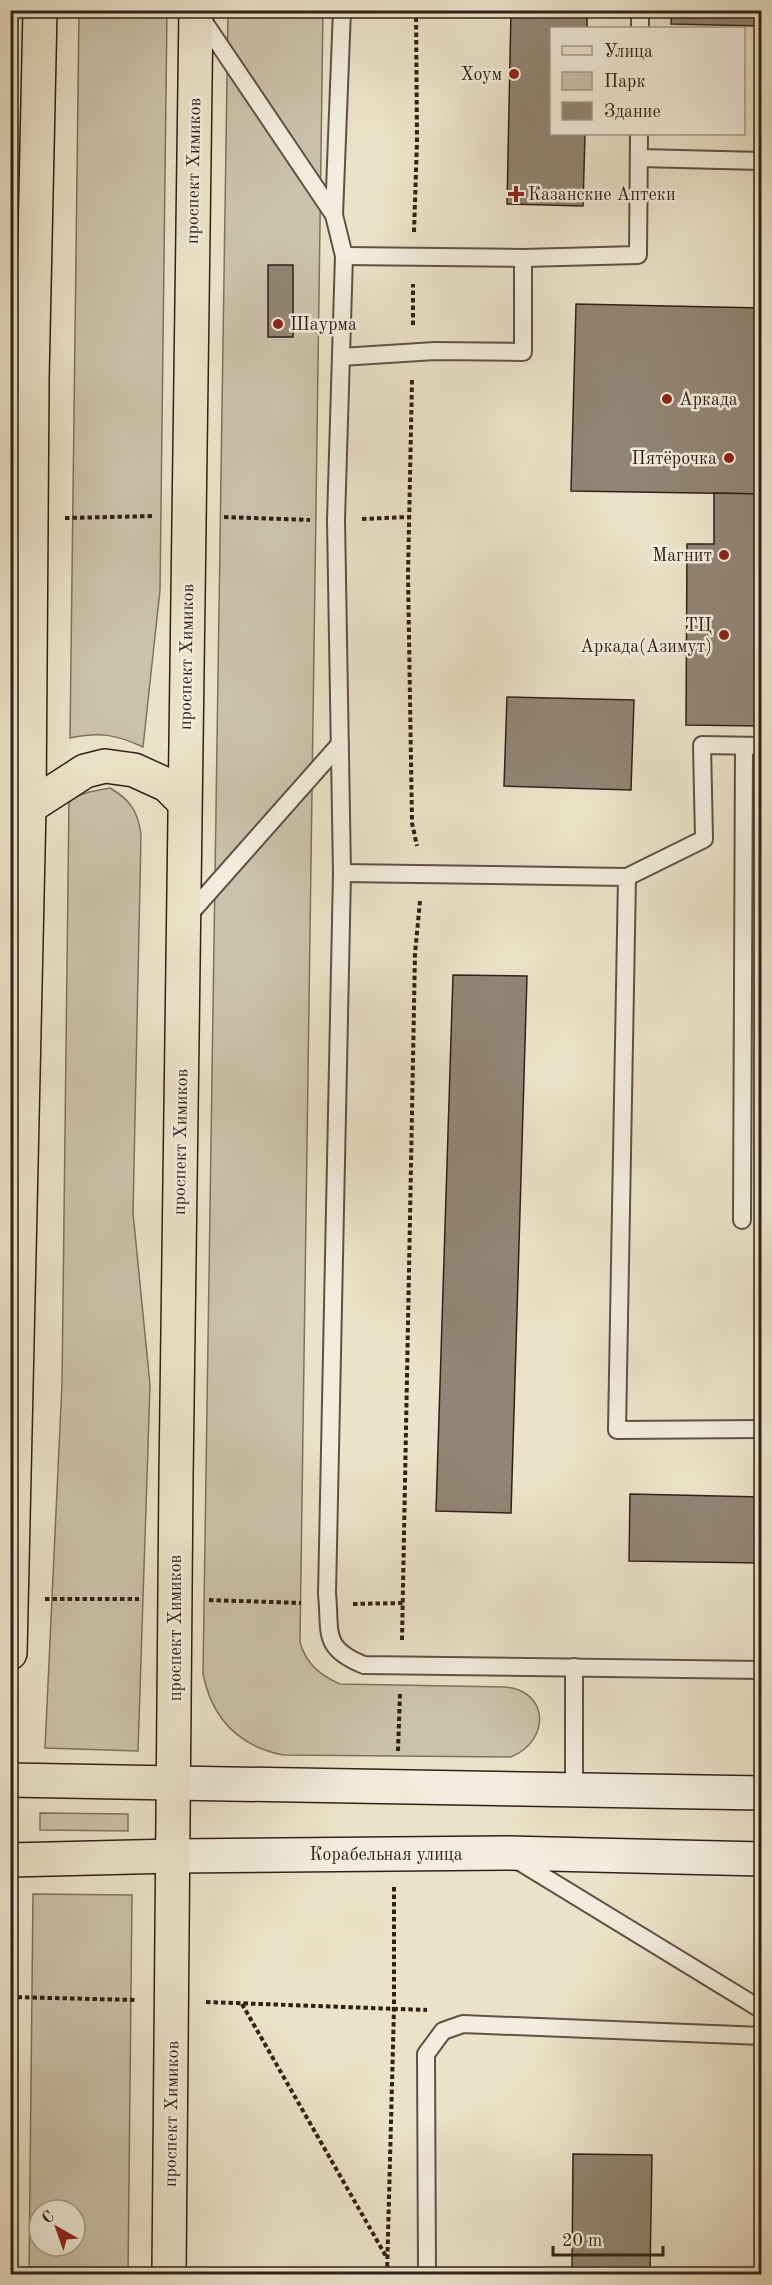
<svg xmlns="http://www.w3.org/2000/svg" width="772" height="2285" font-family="'Old Standard TT',serif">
<rect width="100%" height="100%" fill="#ebe3c9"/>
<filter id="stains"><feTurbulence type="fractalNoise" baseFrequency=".00333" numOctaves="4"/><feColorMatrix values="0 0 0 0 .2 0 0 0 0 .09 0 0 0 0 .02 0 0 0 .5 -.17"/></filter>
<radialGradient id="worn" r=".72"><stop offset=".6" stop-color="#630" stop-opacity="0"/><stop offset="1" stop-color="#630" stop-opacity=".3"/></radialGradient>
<g fill="#cbc2ab" stroke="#7e7162" stroke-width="1.5" fill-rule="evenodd">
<path d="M79 11H167L160 590 143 747C115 734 100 732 70 738Z"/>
<path d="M228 11H323L300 1642C306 1664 320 1675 340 1684L505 1687C550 1691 550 1741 511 1757L283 1755C239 1746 212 1719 203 1674Z"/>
<path d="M110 788C131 800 138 812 141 835L133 1213 150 1385 138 1751 45 1748 62 1384 69 799 89 792Z"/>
<polygon points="40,1813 128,1814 128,1831 40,1830"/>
<path d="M33 1894 132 1895 128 2274H29ZM39 2210H75V2246H39Z"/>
</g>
<g fill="#928574" stroke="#312018" stroke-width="1.5">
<polygon points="511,10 587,10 587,28 552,28 552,134 585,134 583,206 507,204"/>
<polygon points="672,10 762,10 762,26 671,24"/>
<rect x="268" y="265" width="25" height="72"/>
<polygon points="576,304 762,308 762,494 571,491"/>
<polygon points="714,493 761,494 762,726 686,725 687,544 714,544"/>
<polygon points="507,697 634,700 631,790 504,786"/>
<polygon points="453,975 527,976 511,1513 436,1511"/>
<polygon points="630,1494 762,1497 762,1563 629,1561"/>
<polygon points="573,2154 652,2155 650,2274 572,2274"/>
</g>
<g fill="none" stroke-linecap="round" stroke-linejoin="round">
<g stroke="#605144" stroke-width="20">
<g id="lane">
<path d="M342 10 334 215 344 256 336 520 342 873 327 1594C331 1632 321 1648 364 1665L762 1670"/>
<polyline points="200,16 334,215"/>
<polyline points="640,28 640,10"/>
<polyline points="639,158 762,161"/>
<polyline points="344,256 523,258 638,255 639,134"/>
<polyline points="341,357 435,351 523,352 523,258"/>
<polyline points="10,380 32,379"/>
<polyline points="342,873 627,877 617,1430 762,1429"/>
<polyline points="627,877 704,839 702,745 762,746"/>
<polyline points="186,918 340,744"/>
<polyline points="742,1220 744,746"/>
<polyline points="574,1667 574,1790"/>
<polyline points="515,1859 762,2010"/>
<polyline points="427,2274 426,2054 443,2031 463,2024 762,2036"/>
</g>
</g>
<g stroke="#312018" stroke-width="36">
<g id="secondary">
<polyline points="174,1783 762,1793"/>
<polyline points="174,1856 506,1853 762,1859"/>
</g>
</g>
<g stroke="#312018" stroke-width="36">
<g id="primary">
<polyline points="29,807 85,771 105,766 134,770 167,785 184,802"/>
<polyline points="10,1653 29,807 32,379 40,10"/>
<polyline points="10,1780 174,1783"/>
<polyline points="10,1860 174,1856"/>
<polyline points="169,2274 176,1477 196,10"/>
</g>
</g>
<g stroke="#312018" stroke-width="4" stroke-dasharray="4.5 3" stroke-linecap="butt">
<polyline points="414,232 417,141 416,10"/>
<polyline points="413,325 413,284"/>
<polyline points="412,380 408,574 412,823 417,846"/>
<polyline points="224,517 310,520"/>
<polyline points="65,518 154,516"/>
<polyline points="362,519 408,517"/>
<polyline points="45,1599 139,1599"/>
<polyline points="209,1600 301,1603"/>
<polyline points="353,1604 404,1603"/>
<polyline points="402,1640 415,954 420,901"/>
<polyline points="398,1751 400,1693"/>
<polyline points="10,1997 136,2000"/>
<polyline points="206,2002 427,2010"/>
<polyline points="242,2004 387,2258"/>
<polyline points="387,2274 394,2008 394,1887"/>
</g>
<use href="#lane" stroke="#f2eddc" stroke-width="16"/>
<use href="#secondary" stroke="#f2eddc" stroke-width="33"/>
<use href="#primary" stroke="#ebe3c9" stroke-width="33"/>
</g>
<g fill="#8f2418" stroke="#f2eddc" stroke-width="2">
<circle cx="514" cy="74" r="6"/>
<path d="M513 185h6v6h6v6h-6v6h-6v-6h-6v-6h6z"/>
<circle cx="278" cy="324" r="6"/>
<circle cx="667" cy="399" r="6"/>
<circle cx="729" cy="458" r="6"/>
<circle cx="724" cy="555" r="6"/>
<circle cx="724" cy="635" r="6"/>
</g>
<g text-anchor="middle" stroke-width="5" stroke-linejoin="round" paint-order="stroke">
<g font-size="18" fill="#312018" stroke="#f2eddc" text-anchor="end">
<text x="502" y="80">Хоум</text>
<text x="528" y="200" text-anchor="start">Казанские Аптеки</text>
<text x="290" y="330" text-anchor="start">Шаурма</text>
<text x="679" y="405" text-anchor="start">Аркада</text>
<text x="717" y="464">Пятёрочка</text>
<text x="712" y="561">Магнит</text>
<text x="712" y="631">ТЦ<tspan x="712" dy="21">Аркада(Азимут)</tspan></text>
</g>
<g font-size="18" fill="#312018" stroke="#f2eddc">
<text transform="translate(193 171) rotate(-89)" y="6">проспект Химиков</text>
<text transform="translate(186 657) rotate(-89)" y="6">проспект Химиков</text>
<text transform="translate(180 1142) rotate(-89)" y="6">проспект Химиков</text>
<text transform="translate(175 1628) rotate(-90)" y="6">проспект Химиков</text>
<text x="386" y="1860">Корабельная улица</text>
<text transform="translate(171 2114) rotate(-89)" y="6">проспект Химиков</text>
</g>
</g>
<rect width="772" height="2285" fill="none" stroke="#ebe3c9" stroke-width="36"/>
<rect x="12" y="12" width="748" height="2261" fill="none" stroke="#312018" stroke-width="3"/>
<rect x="18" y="18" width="736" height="2249" fill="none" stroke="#312018" stroke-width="1.5"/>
<rect x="550" y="27" width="195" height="108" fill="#f2eddc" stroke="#a59b8e" stroke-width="1.5"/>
<rect x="562" y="46" width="30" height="9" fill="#ebe3c9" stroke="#a59b8e" stroke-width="1.5"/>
<text x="604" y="57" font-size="18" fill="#312018">Улица</text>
<rect x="562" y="72" width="30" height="18" fill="#cbc2ab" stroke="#a59b8e" stroke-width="1.5"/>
<text x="604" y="87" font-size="18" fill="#312018">Парк</text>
<rect x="562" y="102" width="30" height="18" fill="#928574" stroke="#a59b8e" stroke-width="1.5"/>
<text x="604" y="117" font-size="18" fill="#312018">Здание</text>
<g transform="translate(57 2228) rotate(320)"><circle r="28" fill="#f2eddc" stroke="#a59b8e" stroke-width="1.5"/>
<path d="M0-4.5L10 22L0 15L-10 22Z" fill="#8f2418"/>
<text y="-9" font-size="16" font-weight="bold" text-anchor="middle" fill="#312018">С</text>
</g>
<path d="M553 2246v9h110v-9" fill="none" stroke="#312018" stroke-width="3"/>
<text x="562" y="2246" font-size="18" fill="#312018" stroke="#f2eddc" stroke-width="4.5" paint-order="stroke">20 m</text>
<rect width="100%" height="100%" filter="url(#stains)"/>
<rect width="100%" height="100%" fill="url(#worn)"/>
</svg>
